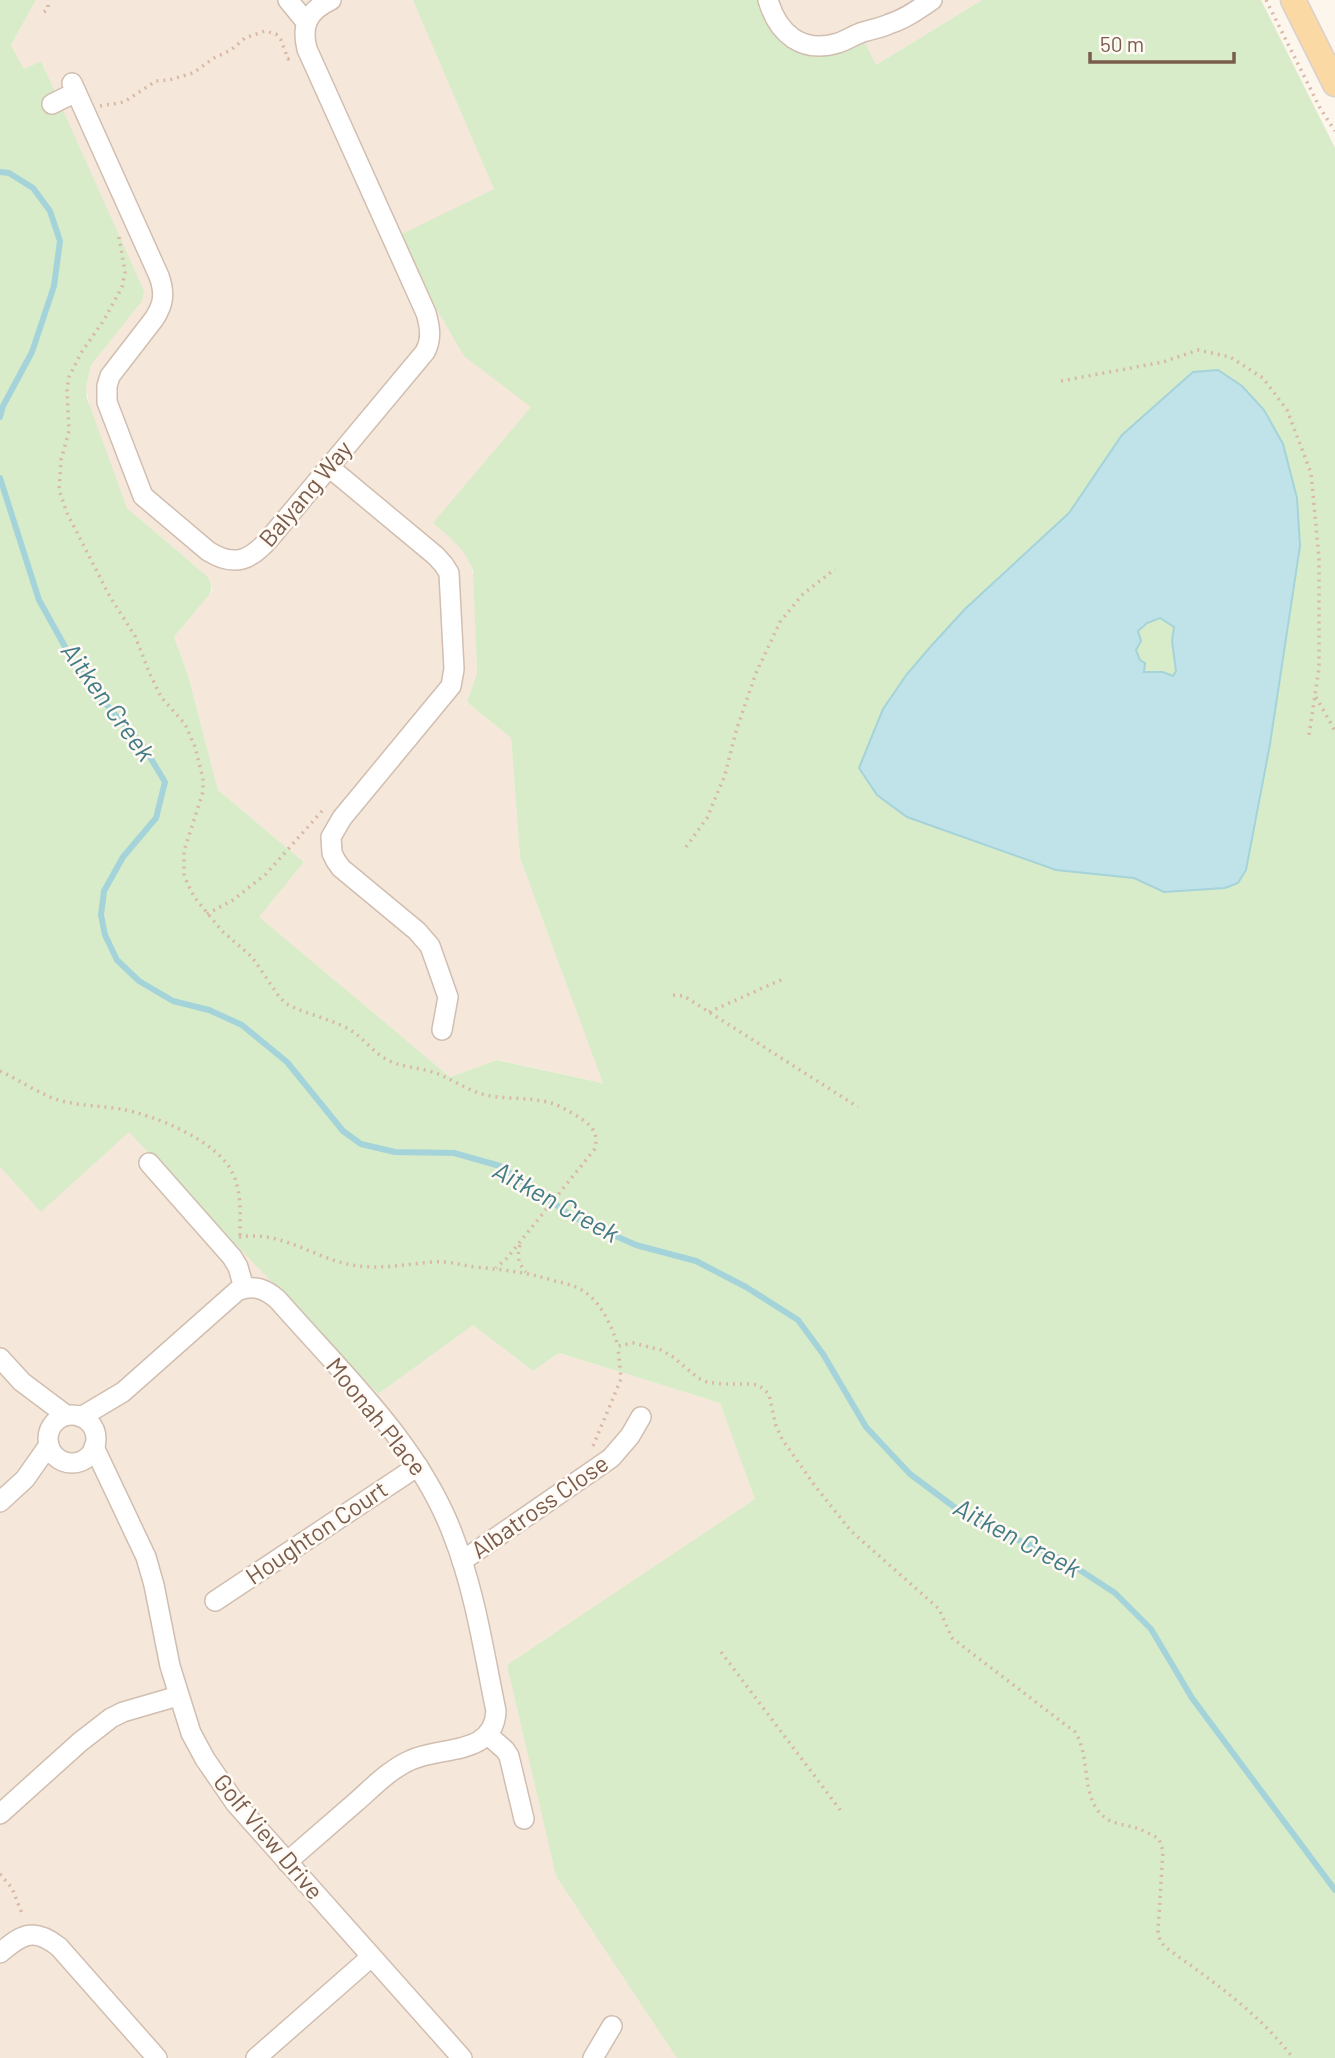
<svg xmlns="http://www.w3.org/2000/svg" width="1335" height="2058" font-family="Barlow,sans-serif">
<rect width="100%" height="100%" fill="#fdf6ec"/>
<g fill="#f5e8da">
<polygon points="36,0 982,0 876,65 456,542 470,561 474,579 477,673 467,702 511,738 520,858 604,1083 498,1060 450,1077 258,917 304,862 218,790 188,675 174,637 209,595 212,591 212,585 207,576 127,508 91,412 86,388 91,365 97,355 45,69 41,61 24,69 11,45"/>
<polygon points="129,1131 378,1394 473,1324 533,1371 559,1353 720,1403 756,1499 507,1665 678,2058 0,2058 0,1167 41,1211"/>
</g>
<path fill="#d8ecc9" d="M0 0H36L11 45 24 69 41 61 144 291 142 301 91 365 86 388 87 398 127 508 207 576C212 583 213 588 209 595L174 637 188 675 218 790 304 862 259 917 450 1077 497 1060 603 1083 520 858 511 738 467 702 477 673 473 571C466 549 450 538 433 523L531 407 464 356 436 308 400 235 494 189 413 0H757L765 15 807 54 865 43 876 65 982 0H1261L1335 148V2058H677L556 1876 507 1665 755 1499 720 1403 559 1353 533 1371 473 1325 378 1394 129 1132 41 1212 0 1167Z"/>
<path fill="#bfe3e8" stroke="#a5d3da" stroke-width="2" fill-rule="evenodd" d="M1218 370 1242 386 1264 410 1283 444 1297 498 1300 546 1270 744 1246 870 1238 883 1225 888 1164 892 1134 878 1056 870 907 817 877 795 859 768 883 709 907 674 932 645 965 609 1069 513 1122 435 1193 372ZM1160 618 1174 627 1172 641 1176 671 1173 676 1163 672H1144L1145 663 1140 660 1136 650 1141 641 1138 631 1147 623Z"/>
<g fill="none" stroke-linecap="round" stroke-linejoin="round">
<g stroke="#a5d3da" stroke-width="6">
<polyline points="0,172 9,173 33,188 50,211 60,241 54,286 32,352 3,406 0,417"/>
<polyline points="0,478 39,600 73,661 105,703 144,747 165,782 156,818 123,857 104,891 101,915 105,935 117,960 139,981 173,1001 209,1010 242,1025 287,1062 343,1131 361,1144 395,1152 454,1153 500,1166 575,1218 636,1245 696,1261 746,1287 798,1320 823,1354 866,1427 910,1474 969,1518 1066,1561 1115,1593 1151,1629 1192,1698 1335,1890"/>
</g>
<g stroke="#d1beb0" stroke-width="22">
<g id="minor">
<polyline points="288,0 306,22"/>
<path d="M768 0C778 34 802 54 838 43 847 40 854 35 863 32 872 29 881 28 889 24 905 19 919 9 932 0"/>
<path d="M72 83 159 276C165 293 164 304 154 319L110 376 107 386V402L143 496 208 551C235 568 251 560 270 538L425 352C432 339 430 327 426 313L307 49C301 25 308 11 331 0"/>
<polyline points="52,104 76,92"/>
<polyline points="329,467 436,556 444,565 449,573 454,669 451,686 342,818 331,837 332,853 336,861 341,868 417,931 430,946 448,997 442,1030"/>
<polyline points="149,1163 232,1257 238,1267 244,1288"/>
<polyline points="0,1358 22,1382 66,1415"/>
<circle cx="72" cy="1439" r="24"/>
<path d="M81 1417 123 1392 237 1291C254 1284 266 1289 278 1300 341 1372 419 1444 453 1535 475 1591 484 1653 496 1711 494 1756 441 1746 411 1760 390 1769 373 1787 356 1802 333 1822 310 1842 287 1862"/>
<polyline points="94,1447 146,1557 154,1585 170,1666 191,1733 205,1759 236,1804 462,2058"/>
<polyline points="0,1502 25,1479 49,1445"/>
<polyline points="462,1561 611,1458 630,1436 641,1417"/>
<polyline points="215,1601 418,1466"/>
<polyline points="488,1735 505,1750 509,1756 524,1819"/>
<polyline points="0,1814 80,1742 111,1718 123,1712 178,1696"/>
<path d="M0 1953C22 1934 34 1927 59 1947L157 2058"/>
<polyline points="256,2058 371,1957"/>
<polyline points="593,2058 612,2026"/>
</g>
</g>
<g stroke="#dad1cd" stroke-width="27">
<polyline id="major" points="1293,0 1335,84"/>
</g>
<g stroke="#d9b8a5" stroke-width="3.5" stroke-dasharray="2 5" stroke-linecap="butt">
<polyline points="1266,0 1320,108 1335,131"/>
<polyline points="44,12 48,9 48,0"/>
<polyline points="100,106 124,102 156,81 169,80 193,73 214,58 231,50 245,38 265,31 276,34 281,40 288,59 291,57"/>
<path d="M119 237 125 272 122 287 104 320 81 353 69 377 67 389 69 431 61 460 59 490 67 513 109 595 135 636 149 672 161 697 185 724 195 747 203 779V792L184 851V874L188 885 195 898 222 931 252 957 278 995 285 1003C306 1015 330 1018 350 1030 364 1038 373 1053 388 1060 401 1067 415 1067 429 1071 447 1076 462 1087 479 1093 506 1102 537 1094 563 1108 580 1118 603 1127 594 1150L507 1258 496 1268"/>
<polyline points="1061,381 1163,362 1198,350 1230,357 1263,378 1287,410 1311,473 1319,558 1319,668 1309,735"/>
<polyline points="1316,697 1335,731"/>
<polyline points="686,847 707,818 725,775 736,731 756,673 780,622 803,594 835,569"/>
<polyline points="207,914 233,900 266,874 322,811"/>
<polyline points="673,995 684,996 858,1107"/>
<polyline points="709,1012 783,979"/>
<path d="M0 1071C20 1080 42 1096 62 1101 82 1106 101 1106 121 1109 154 1115 219 1141 233 1174 242 1193 240 1216 240 1237"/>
<path d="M239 1237C281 1230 313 1258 352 1265 380 1270 405 1264 433 1262 448 1261 461 1265 475 1267 505 1270 526 1272 555 1281 565 1283 576 1286 585 1292 602 1304 612 1327 618 1346L633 1343 661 1350 673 1357 698 1378 707 1382 722 1384H749L758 1385 765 1390 769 1395 776 1426 782 1439 815 1486 851 1531 939 1609 952 1638 1075 1732C1092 1757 1079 1801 1107 1819 1115 1824 1125 1825 1133 1827 1142 1830 1151 1834 1159 1839L1163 1851 1158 1931 1160 1940 1165 1947C1211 1980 1258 2012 1293 2058"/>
<path d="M520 1245C517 1257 518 1263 526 1272"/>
<polyline points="593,1446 621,1379 618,1347"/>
<polyline points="721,1652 841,1811"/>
<polyline points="0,1874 12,1888 23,1916"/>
</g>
<use href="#minor" stroke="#fff" stroke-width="19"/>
<use href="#major" stroke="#fbd9a5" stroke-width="24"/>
</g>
<g text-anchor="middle" stroke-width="5" stroke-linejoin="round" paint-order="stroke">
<g font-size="24" fill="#7a5c4d" stroke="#fffaf3">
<text transform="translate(306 494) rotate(-50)" y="8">Balyang Way</text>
<text transform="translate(376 1417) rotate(51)" y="8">Moonah Place</text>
<text transform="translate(540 1507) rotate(-35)" y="8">Albatross Close</text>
<text transform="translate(317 1533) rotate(-34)" y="8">Houghton Court</text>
<text transform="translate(268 1837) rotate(50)" y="8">Golf View Drive</text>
</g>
<g font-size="26" font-style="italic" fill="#437c86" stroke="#fffaf3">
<text transform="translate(108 702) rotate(54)" y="9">Aitken Creek</text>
<text transform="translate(556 1202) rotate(29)" y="9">Aitken Creek</text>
<text transform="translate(1017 1538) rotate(28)" y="9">Aitken Creek</text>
</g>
</g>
<path d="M1090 52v10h144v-10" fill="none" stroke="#7a5c4d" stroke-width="3.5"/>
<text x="1100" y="52" font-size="21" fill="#7a5c4d" stroke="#fffaf3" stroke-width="5" paint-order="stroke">50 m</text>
</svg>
